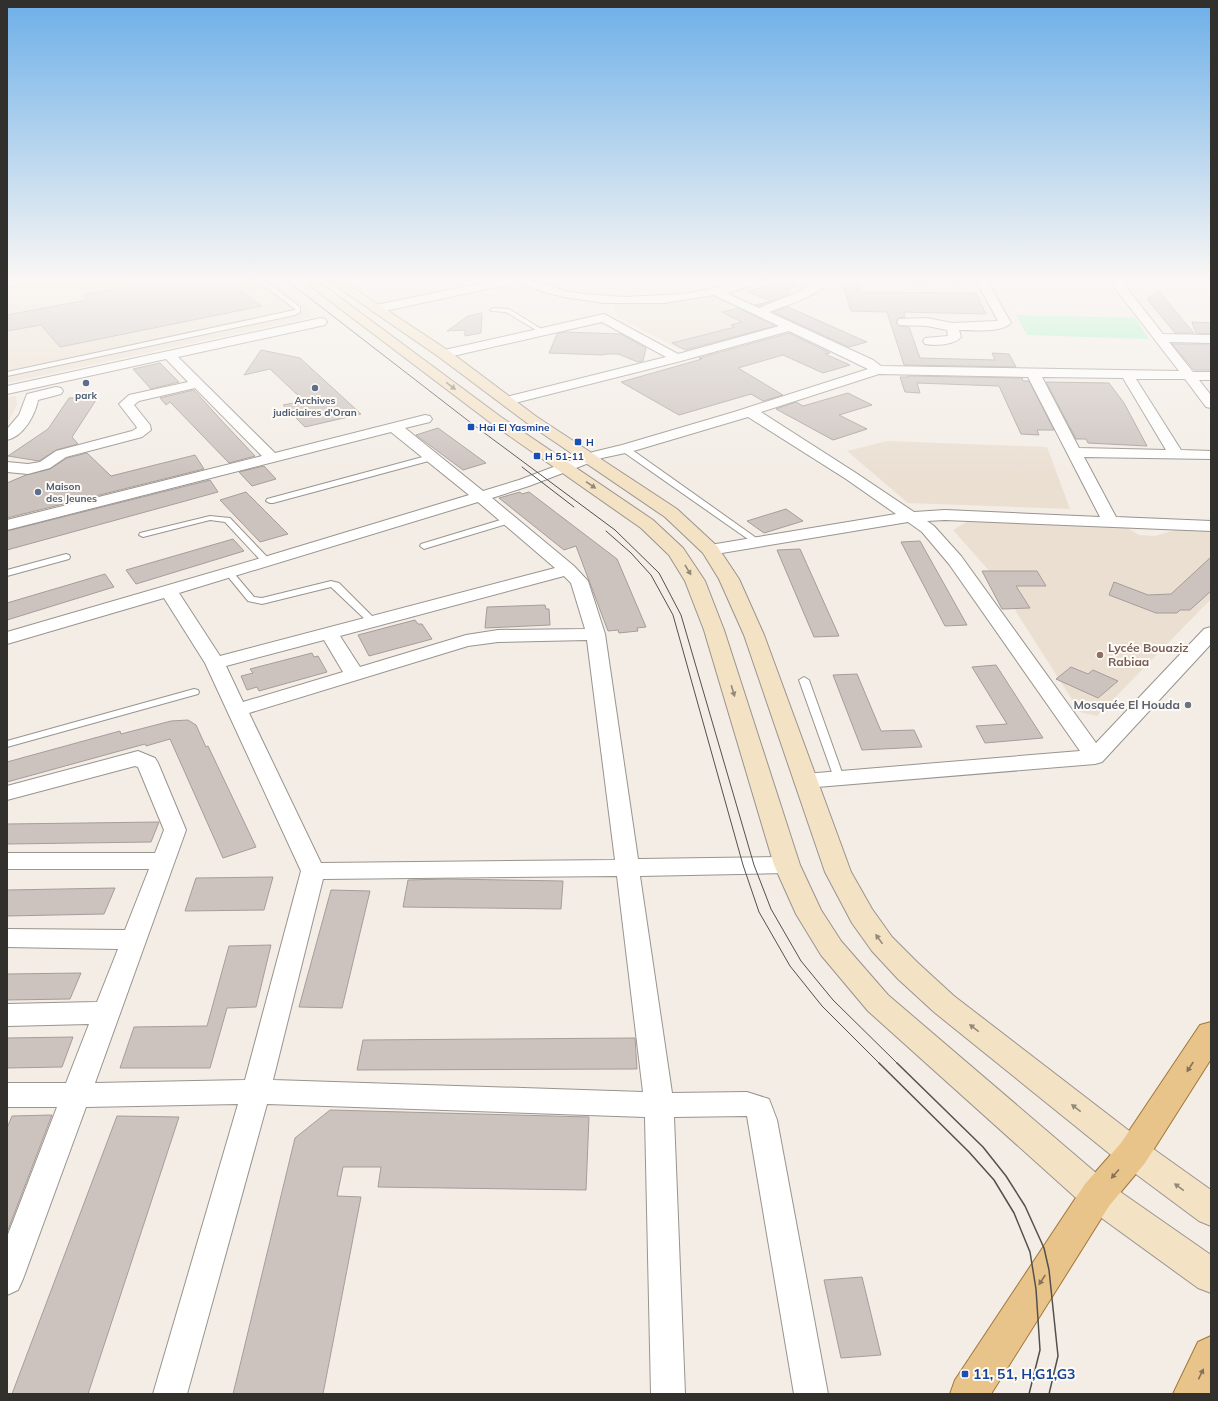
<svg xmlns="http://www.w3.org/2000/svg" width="1218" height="1401" font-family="Mulish,sans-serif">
<rect width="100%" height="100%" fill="#f3ede6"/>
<g fill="#ebdfd2">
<polygon points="7,279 269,279 318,316 7,383"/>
<polygon points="709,297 716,297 768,323 679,349 617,317 612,302 674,302"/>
<polygon points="16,396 17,405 7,423 7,397"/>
<polygon points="887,441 1047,447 1070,509 908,503 847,451"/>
<polygon points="970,520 1122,525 1139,535 1155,536 1175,530 1209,532 1211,533 1211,599 1097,716 1080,712 992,574 953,530"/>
</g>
<polygon fill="#a4f3c8" points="1016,315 1135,318 1149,339 1027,335"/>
<g fill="#ccc3bf" stroke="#a69d9a">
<polygon points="178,279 226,279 262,306 60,347 41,325 7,331 7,315 87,300 83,295"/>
<polygon points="787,279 799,279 785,296 759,306 755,305 772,301 747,292"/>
<polygon points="841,279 856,279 860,292 976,293 986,314 904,312 905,317 898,318 896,323 899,326 909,327 920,358 995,360 992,353 1009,354 1016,367 904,365 887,312 851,311"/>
<polygon points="1158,290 1187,325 1194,333 1175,333 1147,299"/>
<polygon points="788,307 867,342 849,347 773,312"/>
<polygon points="739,308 775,326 685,350 672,343 735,327 731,325 742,322 722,312"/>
<polygon points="482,313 481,333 465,336 465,330 447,331 468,316"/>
<polygon points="1192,322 1211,323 1211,334 1196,333"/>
<polygon points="564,332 621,334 646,348 643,361 638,362 618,354 607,354 603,355 549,353 557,334"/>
<polygon points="789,333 830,353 825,354 850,365 823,373 783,355 738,368 783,395 763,401 751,394 679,415 621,382 702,359 699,358"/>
<polygon points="1172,344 1211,344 1211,370 1194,370"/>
<polygon points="261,350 300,358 361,414 305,427 283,405 304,401 270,369 244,375"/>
<polygon points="160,363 179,382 151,389 133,369"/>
<polygon points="908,376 1022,378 1023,381 1029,381 1054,430 1037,430 1039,435 1021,434 999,386 917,383 920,393 905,392 900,377 908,377"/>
<polygon points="1046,382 1109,383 1124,403 1147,446 1088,443 1086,439 1076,439"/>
<polygon points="194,390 222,421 255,456 229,463 170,402 166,405 160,398"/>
<polygon points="848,393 872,405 839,415 867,429 833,440 776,409 796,402 803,406"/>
<polygon points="98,397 72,437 78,444 56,450 39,461 8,456 48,429 69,398"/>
<polygon points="438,428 486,463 463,470 416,435"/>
<polygon points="87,453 111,476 195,455 204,469 7,518 7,483 26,475 50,469 67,458"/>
<polygon points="264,466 276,479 252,486 239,472"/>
<polygon points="210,480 218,492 7,550 7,531"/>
<polygon points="246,492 288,534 260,542 220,500"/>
<polygon points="520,492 522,494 529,492 617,559 646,627 637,628 638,631 619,633 618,630 608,631 576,546 564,550 499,498"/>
<polygon points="786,509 803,521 764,533 747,521"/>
<polygon points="233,539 244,551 136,584 126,570"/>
<polygon points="920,541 967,625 945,626 901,542"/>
<polygon points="800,549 839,636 814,637 777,550"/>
<polygon points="1211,557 1211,591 1190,610 1180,610 1177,613 1156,613 1109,595 1114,582 1148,595 1171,594"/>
<polygon points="982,571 1037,571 1046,586 1016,586 1030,608 1002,609"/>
<polygon points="105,574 114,587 7,620 7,603"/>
<polygon points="545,605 546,609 549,609 550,625 485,628 487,607"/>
<polygon points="415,620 418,624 422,624 432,639 369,656 358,635"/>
<polygon points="312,653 314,657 318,656 327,672 259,691 257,687 247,690 241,676 253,673 250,669"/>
<polygon points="996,665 1043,738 985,743 976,726 1007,724 972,667"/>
<polygon points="1071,667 1088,674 1093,670 1118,681 1098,698 1056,679"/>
<polygon points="857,674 881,731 914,730 922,747 862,750 833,675"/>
<polygon points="188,720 196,725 206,747 208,746 256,847 223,858 170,739 146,746 145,744 7,782 7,762 120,731 121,734 171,721"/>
<polygon points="159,822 151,842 7,844 7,824"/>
<polygon points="273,877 264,910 185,911 196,878"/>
<polygon points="447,879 563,881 561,909 403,907 408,880"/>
<polygon points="115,888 104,914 7,916 7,890"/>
<polygon points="331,890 370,891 342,1008 299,1007"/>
<polygon points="271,945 256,1007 227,1008 210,1068 120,1068 134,1027 207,1026 229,946"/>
<polygon points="81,973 70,999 7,1000 7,974"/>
<polygon points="73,1037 62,1067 7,1068 7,1038"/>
<polygon points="635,1038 637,1069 357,1070 363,1040"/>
<polygon points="330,1110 589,1117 586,1190 378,1187 381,1167 343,1167 337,1196 361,1197 323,1394 233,1394 295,1138"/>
<polygon points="52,1115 8,1230 7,1230 7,1128 12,1116"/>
<polygon points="117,1116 179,1117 88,1394 12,1394"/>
<polygon points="862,1277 881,1355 841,1358 824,1280"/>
</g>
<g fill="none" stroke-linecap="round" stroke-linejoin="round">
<g stroke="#99948e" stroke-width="2">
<g id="lane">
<polygon points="31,279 42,279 7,287 7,283"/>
<polygon points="256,279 262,279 300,307 300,312 295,315 7,376 7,372 295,310 295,309"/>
<polygon points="493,308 509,309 546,332 541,333 506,312 491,311 490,310"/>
<polygon points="622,447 628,447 762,542 761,544 755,544 622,451"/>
<polygon points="430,455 436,455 437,457 436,459 273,503 270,503 266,501 267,499"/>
<polygon points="210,516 230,518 270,560 271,562 270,564 264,564 225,522 210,520 143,537 139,535 140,533"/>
<polygon points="507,518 510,518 514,520 513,522 427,548 424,549 420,546 421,544"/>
<polygon points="66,554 69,555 70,557 69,559 7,576 7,570"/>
<polygon points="229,570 232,571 254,597 262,598 331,581 339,583 377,621 375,623 369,623 331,587 262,604 248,601 225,573"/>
<polygon points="804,677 809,680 844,778 843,780 835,780 834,778 799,680"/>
<polygon points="194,689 198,690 199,692 198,694 7,747 7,741"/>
</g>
</g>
<g stroke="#99948e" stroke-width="2">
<g id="street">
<path d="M502 279H529L565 291 584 294 624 297 684 294 724 286 744 279H757C752 287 736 290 726 293L759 308 798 292 819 279H830C820 296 787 305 769 312L873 360 881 366 1179 371 1108 279H1120L1163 334 1211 335V343L1169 342 1193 372H1211V380H1199L1211 395V408L1206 407 1185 379H1136L1181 450 1211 451V459L1084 457 1116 517 1211 521V531L945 520 927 521 934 526 961 556 1096 743 1204 629 1211 627V644L1102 762 1095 764 805 788 797 786 794 781 797 776 805 774 1080 751 949 564 922 532 908 522 710 555 704 554 702 550 704 546 896 514 846 479 748 417 630 452 602 458 529 486 492 498 574 566 588 581 605 634 638 859 787 857 795 859 799 865 795 871 787 873 640 876 672 1093 747 1092 769 1099 777 1120 828 1394H794L747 1116 674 1117 685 1394H651L645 1117 267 1104 187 1394H153L238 1104 86 1107 23 1279 18 1290 7 1295V1237L57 1107H7V1083H66L89 1024 7 1026V1004L97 1002 118 949 7 947V929L125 930 149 869H7V853H155L164 830 138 767 135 766 7 800V786L138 751 155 758 158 763 186 830 95 1083 245 1080 301 871 205 663 164 598 7 644V632L261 558 469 495 391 432 7 530V520L262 456 195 388 139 401 134 405 150 425 151 430 142 437 66 457 50 468 28 474 7 472V462L28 464 40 462 56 451 132 431 137 428 136 426 119 404 129 395 188 382 166 359 7 394V386L321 318 325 319 327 322 325 325 178 357 275 453 425 415 430 416 432 419 430 422 405 428 483 491 519 480 593 452 622 445 734 412 868 369 789 331 681 361 507 405 502 404 500 401 502 398 666 357 602 322 444 358 440 357 438 354 440 351 604 314 678 354 779 326 714 295 664 303H604L564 297 541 291 518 282 376 313 372 311 370 309 372 307 376 305ZM879 374 1028 377 1100 517 945 510 914 512 856 473 761 412ZM1042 377 1123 378 1166 450 1079 448ZM478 502 555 568 220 656 179 593ZM564 576 571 583 585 629 498 630 466 635 360 667 340 636ZM324 640 343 672 243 702 226 666ZM587 640 615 860 321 863 249 713 468 646 498 642ZM617 876 643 1092 273 1080 323 879Z"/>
<path d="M875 279H986L1011 323C1003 333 972 330 959 330L961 337C955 345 934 346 925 344L923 341 925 338 948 336 947 330 927 326 899 325 897 322 899 319 927 318 952 323 998 321 978 284 881 282Z"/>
<path d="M56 387 61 388 63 391 61 394 38 400C35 415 24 436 7 440V429L19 415 27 394Z"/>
</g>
</g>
<g stroke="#99948e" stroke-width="2">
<g id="secondary">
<polygon points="301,279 315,279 501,417 653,520 683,548 705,581 724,630 800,865 821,910 841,941 888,995 1109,1184 1211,1255 1211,1293 1198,1288 1085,1206 868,1011 821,955 796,914 774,865 704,630 685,581 669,555 641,528 491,423"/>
<polygon points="326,279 340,279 449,351 537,417 677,509 717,546 739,579 764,635 851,872 872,909 892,937 918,963 954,996 1145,1143 1211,1190 1211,1226 1199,1221 1121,1163 934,1012 898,979 872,951 852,923 825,872 744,635 719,579 703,553 665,517 527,423 439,357"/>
</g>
</g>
<g stroke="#9f7738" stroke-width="2">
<g id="primary">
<polygon points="1211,1022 1211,1059 1145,1163 1109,1206 991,1394 950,1394 955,1380 1085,1184 1121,1143 1200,1025"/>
<polygon points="1211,1336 1211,1394 1173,1394 1198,1342"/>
</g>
</g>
<use href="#lane" fill="#fff" fill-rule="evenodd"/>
<use href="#street" fill="#fff" fill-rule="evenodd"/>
<use href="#secondary" fill="#f4e2c5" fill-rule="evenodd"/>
<use href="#primary" fill="#e8c48b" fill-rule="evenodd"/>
<g stroke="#53504d" stroke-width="1">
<polyline points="285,279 475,426 615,530 659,573 681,615 754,865 771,909 801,961 833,1000 898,1064"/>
<polyline points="522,467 574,507"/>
<polyline points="606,531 631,553 651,575 673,615 743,865 759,912 790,966 822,1006 880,1064"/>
</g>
<g stroke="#53504d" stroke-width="1.5">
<polyline points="879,1063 969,1152 994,1180 1014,1213 1030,1252 1036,1289 1040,1350 1029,1394"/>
<polyline points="897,1063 983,1147 1006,1176 1025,1206 1044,1248 1049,1270 1058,1356 1049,1394"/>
</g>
</g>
<defs><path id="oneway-solid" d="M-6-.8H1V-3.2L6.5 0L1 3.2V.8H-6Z"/></defs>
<g fill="#938979">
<use href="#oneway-solid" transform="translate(451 386) rotate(37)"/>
<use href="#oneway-solid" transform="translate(591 485) rotate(34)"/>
<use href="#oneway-solid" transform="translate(688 570) rotate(59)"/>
<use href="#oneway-solid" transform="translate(733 691) rotate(73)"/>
<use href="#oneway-solid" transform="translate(879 939) rotate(-126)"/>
<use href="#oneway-solid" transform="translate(974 1028) rotate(-142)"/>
<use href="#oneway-solid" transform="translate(1076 1108) rotate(-142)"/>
<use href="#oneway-solid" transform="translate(1179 1187) rotate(-144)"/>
</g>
<g fill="#847357">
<use href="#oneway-solid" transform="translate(1190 1067) rotate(123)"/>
<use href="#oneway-solid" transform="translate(1115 1174) rotate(131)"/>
<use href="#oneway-solid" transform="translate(1042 1280) rotate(123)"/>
<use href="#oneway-solid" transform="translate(1201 1374) rotate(-64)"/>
</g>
<linearGradient id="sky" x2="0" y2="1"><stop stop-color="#6dafe8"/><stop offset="0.59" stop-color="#faf7f4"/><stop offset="1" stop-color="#faf7f4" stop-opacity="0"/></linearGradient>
<rect width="1218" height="475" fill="url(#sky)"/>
<g fill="#5c6f8a" stroke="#fefbf7" stroke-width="1.5">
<circle cx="86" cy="383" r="4"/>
<circle cx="315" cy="388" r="4"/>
<circle cx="38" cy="492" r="4"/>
</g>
<g fill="#1a4fb4" stroke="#fefbf7" stroke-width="1.5">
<rect x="467" y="423" width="8" height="8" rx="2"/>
<rect x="574" y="438" width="8" height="8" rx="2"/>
<rect x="533" y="452" width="8" height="8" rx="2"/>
<rect x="961" y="1370" width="8" height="8" rx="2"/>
</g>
<circle fill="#8d6e63" stroke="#fefbf7" stroke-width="1.5" cx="1100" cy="655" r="4"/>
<circle fill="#6b7280" stroke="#fefbf7" stroke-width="1.5" cx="1188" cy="705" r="4"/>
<g text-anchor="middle" stroke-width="4" stroke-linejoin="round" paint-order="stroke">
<g font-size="10" font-weight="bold" fill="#4e5e75" stroke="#fefbf7">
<text x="86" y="399">park</text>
<text x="315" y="404">Archives<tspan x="315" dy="12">judiciaires d'Oran</tspan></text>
<text x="46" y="490" text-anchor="start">Maison<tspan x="46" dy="12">des Jeunes</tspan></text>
</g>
<g font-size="10" font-weight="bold" fill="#164399" stroke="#fefbf7" text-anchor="start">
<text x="479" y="431">Hai El Yasmine</text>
<text x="586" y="446">H</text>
<text x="545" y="460">H 51-11</text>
</g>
<g font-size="12" font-weight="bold" fill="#785e54" stroke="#fefbf7" text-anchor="start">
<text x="1108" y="652">Lycée Bouaziz<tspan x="1108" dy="14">Rabiaa</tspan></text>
</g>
<g font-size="12" font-weight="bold" fill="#5b616d" stroke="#fefbf7" text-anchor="end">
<text x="1180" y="709">Mosquée El Houda</text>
</g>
<g font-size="14" font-weight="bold" fill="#164399" stroke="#fefbf7" text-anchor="start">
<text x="973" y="1379">11, 51, H,G1,G3</text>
</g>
</g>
<rect width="1218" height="1401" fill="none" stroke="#32302d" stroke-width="16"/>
</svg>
